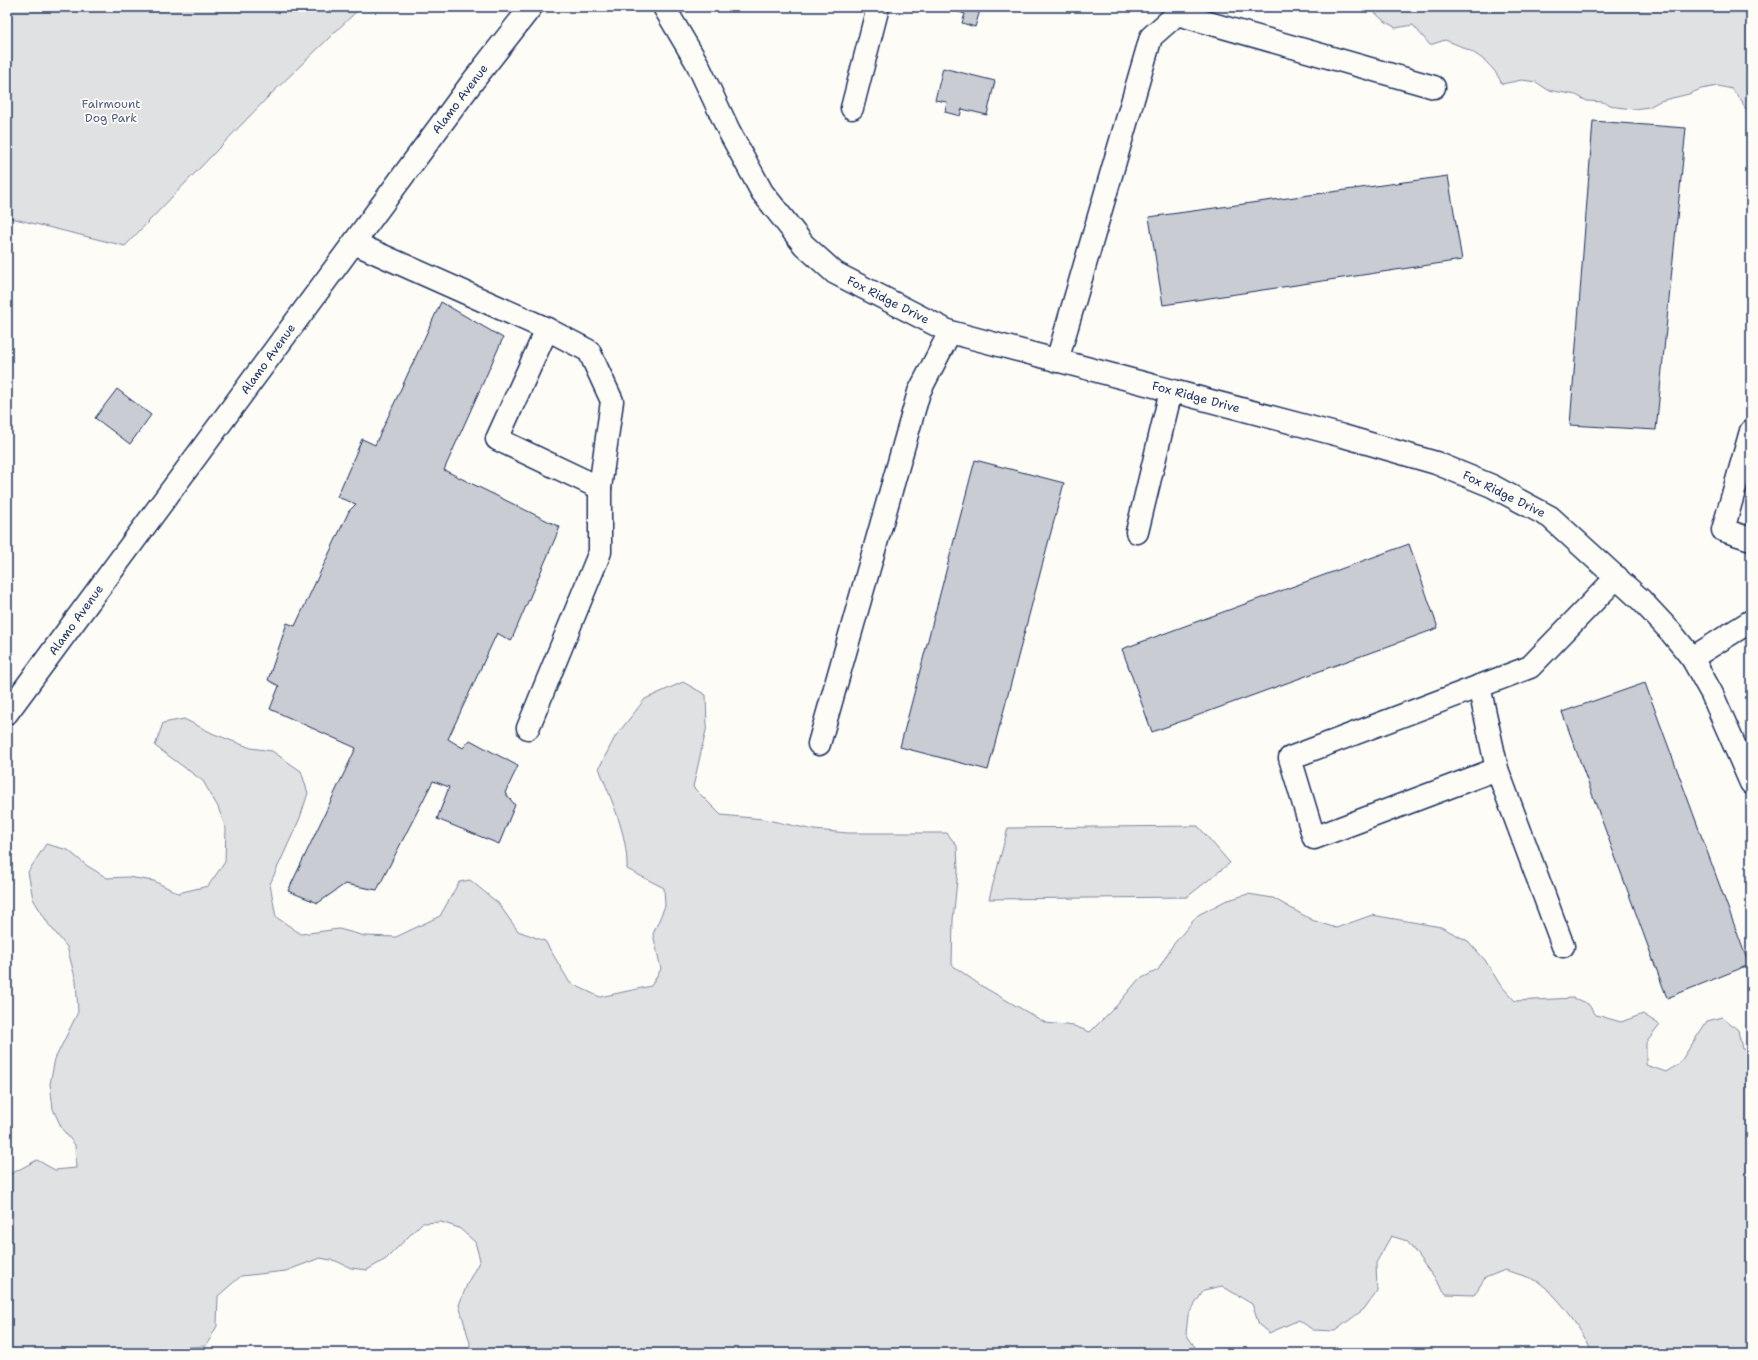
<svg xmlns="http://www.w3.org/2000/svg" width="1758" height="1360" font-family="'Shantell Sans',sans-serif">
<rect width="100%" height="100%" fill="#fdfcf7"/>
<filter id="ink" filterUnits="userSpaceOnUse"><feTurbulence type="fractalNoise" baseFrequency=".025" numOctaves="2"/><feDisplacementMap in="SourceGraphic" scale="8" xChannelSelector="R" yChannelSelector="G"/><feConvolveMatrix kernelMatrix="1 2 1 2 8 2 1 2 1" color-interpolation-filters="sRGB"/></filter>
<g filter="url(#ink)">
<g fill="#e0e1e3" stroke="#7e88a0">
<polygon points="7,7 361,7 268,97 125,246 7,217"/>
<path d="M1373 7H1751V115L1745 109 1742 101 1732 89 1718 86 1701 89 1689 94 1660 101 1649 107 1633 109 1616 107 1603 102 1587 101 1576 95 1548 90 1536 82 1522 80 1502 84C1491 59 1469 49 1445 40L1430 45 1413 25 1396 28 1383 20 1372 10Z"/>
<path d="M683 682 706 695 707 726 693 787 721 815 763 819 814 830 848 833H947L957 846 958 871 953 920 952 965 980 985 1046 1023 1074 1026 1090 1032 1118 1004 1138 980 1158 970 1172 946 1198 915 1225 901 1248 894 1273 898 1312 920 1336 928 1372 915 1441 927 1468 941 1485 960 1499 983 1515 1001 1574 998 1588 1004 1596 1015 1621 1022 1643 1014 1660 1025 1646 1043V1065L1666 1072 1679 1064 1707 1021 1723 1017 1738 1030 1742 1049 1751 1051V1353H1592C1583 1330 1560 1298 1540 1283 1532 1277 1516 1274 1505 1270L1485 1278 1474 1295 1446 1294 1407 1241 1391 1236 1376 1263 1377 1291 1364 1309 1335 1331 1313 1330 1299 1320 1269 1333 1259 1325 1252 1304 1222 1286 1204 1290 1188 1315 1186 1334 1199 1353H469L470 1343 459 1305 468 1282 480 1260 475 1242 459 1228 441 1222 422 1223 386 1259 367 1270 351 1268 336 1261 320 1258 286 1271 241 1276 218 1296 217 1326 206 1346 156 1349 148 1353H7V1202L9 1201 7 1176 37 1160 55 1170 76 1168 75 1145 62 1129 53 1109 50 1084 55 1059 78 1012 76 981 67 947 49 925 33 899 28 872 46 844 68 850 86 865 107 878 128 877 154 881 178 893 208 886 225 862 226 829 218 807 203 781 155 746 163 723 184 719 214 734 251 748 272 751 301 771 308 793 300 818 270 884 276 917 301 934 339 929 365 936 396 937 440 916 459 882 470 880 498 903 518 931 545 941 570 983 600 997 651 986 661 969 653 934 665 906 664 888 627 869C628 834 611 800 599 768L615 737 645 699Z"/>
<polygon points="1198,826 1230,863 1187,897 989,899 1008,828"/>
</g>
<g fill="#c9ccd3" stroke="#1b2f5e">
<polygon points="954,7 981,7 975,27 962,23 965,14 953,10"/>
<polygon points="943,68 995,81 987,115 962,109 960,116 945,112 947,102 935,100"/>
<polygon points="1593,121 1686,128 1656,430 1570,425"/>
<polygon points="1448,176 1462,260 1163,305 1149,217"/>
<polygon points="441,302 503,338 444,470 560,527 511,641 497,633 448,739 463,748 470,740 518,766 505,793 515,805 499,844 437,819 449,787 433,781 377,890 345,884 318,903 288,891 356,748 270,709 279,686 268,680 287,623 295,626 349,511 356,504 337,497 362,439 375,445"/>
<polygon points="117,389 151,415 130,444 95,418"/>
<polygon points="975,460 1064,483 988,770 900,747"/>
<polygon points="1409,544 1438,628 1152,732 1122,649"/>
<polygon points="1645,683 1749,965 1667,998 1562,712"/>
</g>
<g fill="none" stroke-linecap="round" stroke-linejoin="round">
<g stroke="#1b2f5e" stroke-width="25">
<g id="minor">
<polyline points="664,7 697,63 729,131 762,192 804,245 835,273 950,332 1343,436 1436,463 1492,486 1550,517 1641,600 1670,631 1692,658 1712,694 1751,783"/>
<polyline points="852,108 878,7"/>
<polyline points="354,243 547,329 589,351 612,401 600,488 600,552 528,728"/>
<polyline points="547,329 497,439 600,488"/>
<polyline points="1057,361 1151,37 1177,14 1434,87"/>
<polyline points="1751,431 1723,530 1751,539"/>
<polyline points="1137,532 1171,391"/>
<polyline points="1692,658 1751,621"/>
<polyline points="1479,686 1497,769"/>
<polyline points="7,713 473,81 531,7"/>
<polyline points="819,744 919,392 950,332"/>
<polyline points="1563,946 1497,769 1314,838 1290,758 1530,667 1617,577"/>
</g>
</g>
<use href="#minor" stroke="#fdfcf7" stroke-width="22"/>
</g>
</g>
<g text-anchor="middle" stroke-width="3.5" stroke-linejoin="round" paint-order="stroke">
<g font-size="12" fill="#1b2f5e" stroke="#fdfcf7">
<text transform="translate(460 99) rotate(-53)" y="4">Alamo Avenue</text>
<text transform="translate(888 300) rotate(27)" y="4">Fox Ridge Drive</text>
<text transform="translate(268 359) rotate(-54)" y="4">Alamo Avenue</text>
<text transform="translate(1196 397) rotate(15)" y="4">Fox Ridge Drive</text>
<text transform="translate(1504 494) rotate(26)" y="4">Fox Ridge Drive</text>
<text transform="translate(76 620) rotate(-54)" y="4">Alamo Avenue</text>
</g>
<g font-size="12" fill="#4c5c7f" stroke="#fdfcf7">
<text x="111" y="108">Fairmount<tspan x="111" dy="14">Dog Park</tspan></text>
</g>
</g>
<rect width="1758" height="1360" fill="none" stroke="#fdfcf7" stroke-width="24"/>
<rect x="12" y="12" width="1734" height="1336" fill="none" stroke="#1b2f5e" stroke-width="1.5" filter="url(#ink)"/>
</svg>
